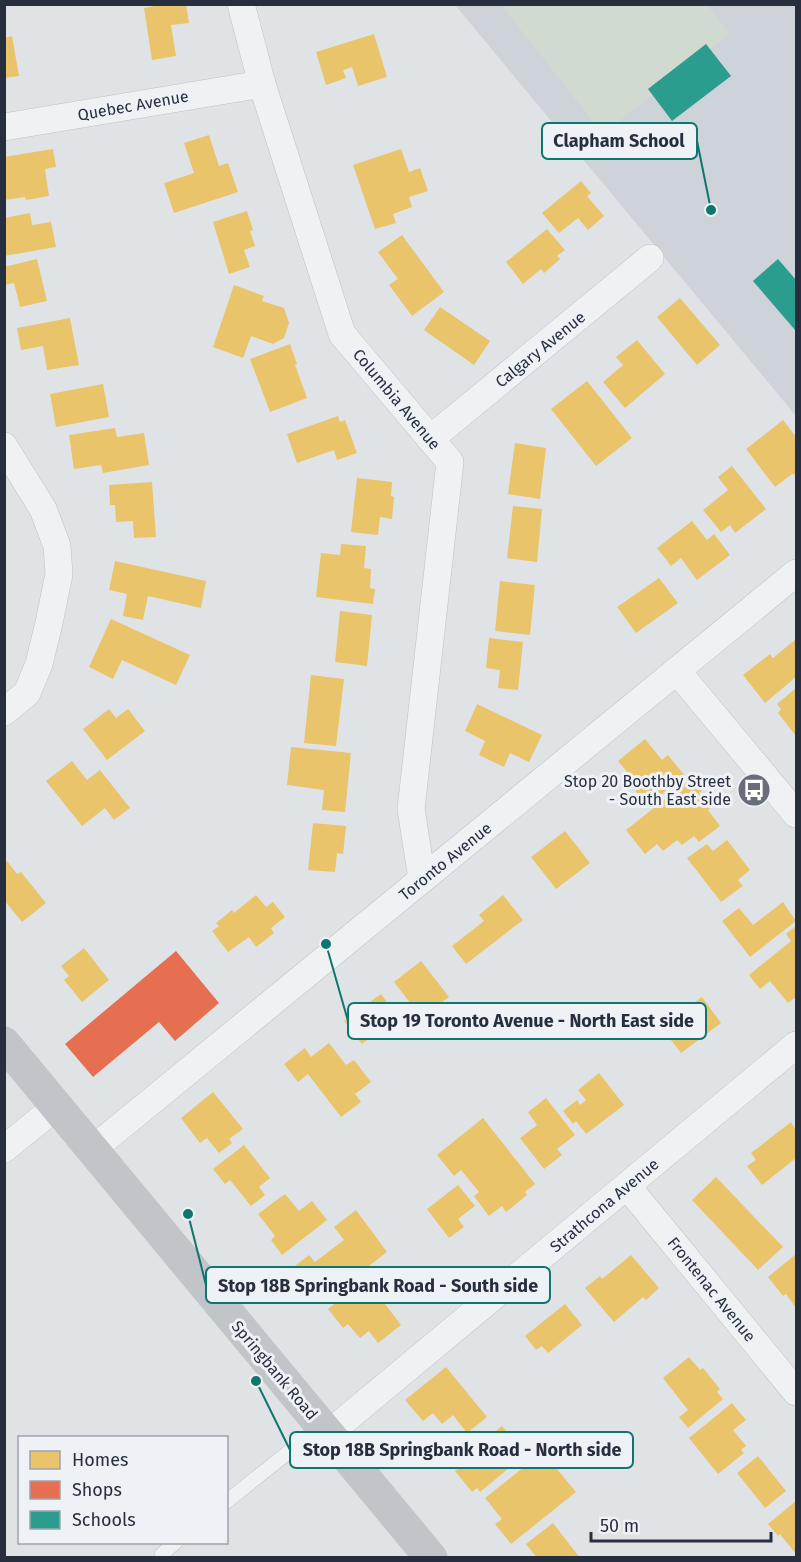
<svg xmlns="http://www.w3.org/2000/svg" width="801" height="1562" font-family="'Fira Sans',sans-serif">
<rect width="100%" height="100%" fill="#e0e3e6"/>
<polygon fill="#ced2d9" points="455,5 796,5 796,416"/>
<polygon fill="#d0dad1" points="501,5 707,5 730,34 603,134"/>
<g fill="#e9c46a">
<polygon points="165,4 186,4 189,23 171,25 176,56 152,60 144,8"/>
<polygon points="374,34 387,77 358,86 352,67 343,70 346,78 326,85 316,52"/>
<polygon points="12,36 19,76 4,78 4,38"/>
<polygon points="209,135 219,166 228,163 238,192 174,213 164,183 194,173 184,143"/>
<polygon points="53,149 56,167 45,169 49,196 26,200 25,197 4,200 4,157"/>
<polygon points="401,149 409,172 420,168 428,191 409,197 412,207 393,214 396,223 375,229 353,165"/>
<polygon points="581,181 591,193 587,196 604,216 588,230 578,218 559,233 542,213"/>
<polygon points="247,211 253,230 250,231 255,246 244,250 250,267 229,274 213,222"/>
<polygon points="30,213 32,225 51,222 56,247 4,256 4,218"/>
<polygon points="547,229 565,250 557,256 560,259 544,273 541,269 523,284 506,262"/>
<polygon points="402,235 444,292 412,316 389,285 398,279 378,252"/>
<polygon points="37,259 47,301 20,307 14,283 4,285 4,267"/>
<polygon points="234,285 264,296 262,301 284,308 289,323 284,338 273,344 251,336 243,358 213,347"/>
<polygon points="680,298 720,345 697,365 657,317"/>
<polygon points="440,307 490,341 474,365 424,330"/>
<polygon points="70,318 79,365 47,370 43,346 21,350 17,328"/>
<polygon points="637,340 665,374 625,408 603,382 623,365 616,357"/>
<polygon points="290,344 297,364 295,365 307,398 270,412 250,359"/>
<polygon points="587,381 632,438 596,466 551,409"/>
<polygon points="103,384 109,417 56,427 50,394"/>
<polygon points="338,416 340,422 345,420 357,453 337,460 334,450 297,463 287,434"/>
<polygon points="783,420 796,437 796,475 792,474 775,487 746,449"/>
<polygon points="115,428 117,437 144,433 149,465 103,473 101,465 74,469 69,435"/>
<polygon points="515,443 546,448 540,499 508,494"/>
<polygon points="732,466 766,509 735,533 730,525 721,532 703,510 728,490 718,477"/>
<polygon points="357,478 392,482 391,496 394,497 392,519 380,517 378,535 351,532"/>
<polygon points="152,482 156,537 134,538 133,521 116,522 115,505 110,505 109,485"/>
<polygon points="513,506 542,509 537,562 507,558"/>
<polygon points="692,521 707,540 714,534 730,555 697,580 681,558 671,566 657,548"/>
<polygon points="341,544 366,546 364,568 371,569 370,588 375,589 373,604 316,597 321,553 340,555"/>
<polygon points="115,561 206,581 201,608 148,596 143,620 123,616 127,594 109,590"/>
<polygon points="659,578 678,603 636,633 617,607"/>
<polygon points="500,581 535,585 530,635 495,631"/>
<polygon points="340,611 372,615 367,666 335,662"/>
<polygon points="111,619 190,655 176,685 122,660 113,679 89,667"/>
<polygon points="489,638 523,642 518,690 498,688 500,670 486,668"/>
<polygon points="796,639 796,677 765,703 743,675 770,654 773,658"/>
<polygon points="311,675 344,679 336,746 304,743"/>
<polygon points="796,688 796,736 778,713 781,709 777,704"/>
<polygon points="477,704 542,735 529,762 510,753 504,767 479,755 485,741 465,731"/>
<polygon points="109,709 116,718 128,709 145,731 107,760 83,729"/>
<polygon points="645,739 662,760 668,755 685,776 647,806 635,790 639,787 618,761"/>
<polygon points="291,747 351,753 345,812 322,810 324,790 287,785"/>
<polygon points="72,761 87,780 100,770 130,808 114,820 105,808 82,826 46,781"/>
<polygon points="692,778 702,791 699,793 710,808 708,810 720,826 699,842 694,836 682,845 677,840 663,851 657,844 645,854 626,830"/>
<polygon points="313,823 346,826 343,854 337,853 335,872 308,870"/>
<polygon points="565,831 590,863 556,889 531,857"/>
<polygon points="727,840 750,870 738,880 743,886 721,902 687,858 707,844 713,851"/>
<polygon points="7,861 17,874 21,872 46,903 22,922 4,900 4,863"/>
<polygon points="256,895 266,907 273,902 285,917 271,928 274,933 256,947 249,937 228,952 212,931 219,926 216,923 232,910 234,913"/>
<polygon points="503,895 523,920 466,964 452,946 484,921 479,915"/>
<polygon points="783,902 796,921 750,957 722,921 739,908 753,925"/>
<polygon points="796,926 796,997 788,1003 770,981 760,989 749,975 791,941 786,934"/>
<polygon points="84,948 109,980 82,1002 64,980 69,976 61,966"/>
<polygon points="421,961 449,997 421,1017 394,982"/>
<polygon points="381,994 398,1017 362,1044 344,1021"/>
<polygon points="702,997 721,1023 681,1053 667,1035 676,1028 670,1020"/>
<polygon points="329,1043 346,1065 354,1060 371,1082 355,1094 361,1102 341,1117 308,1074 298,1082 284,1064 305,1048 311,1057"/>
<polygon points="599,1073 624,1105 586,1134 576,1121 573,1124 563,1111 577,1100 580,1105 586,1100 578,1090"/>
<polygon points="213,1092 243,1129 229,1139 232,1143 219,1153 207,1138 200,1143 181,1118"/>
<polygon points="546,1098 575,1135 557,1149 562,1155 544,1169 520,1138 537,1125 528,1112"/>
<polygon points="483,1118 535,1184 525,1192 527,1195 506,1212 502,1206 489,1216 474,1196 479,1192 461,1170 454,1176 437,1155"/>
<polygon points="791,1122 796,1130 796,1158 762,1185 747,1166 756,1160 751,1153"/>
<polygon points="244,1145 270,1178 259,1187 265,1195 251,1206 230,1180 225,1184 213,1169"/>
<polygon points="716,1177 783,1247 758,1270 692,1200"/>
<polygon points="458,1185 475,1206 458,1219 464,1227 449,1238 427,1209"/>
<polygon points="285,1194 299,1211 312,1201 327,1220 282,1255 271,1240 275,1236 258,1214"/>
<polygon points="356,1210 387,1252 328,1297 315,1280 309,1285 295,1266 309,1255 315,1262 344,1240 334,1227"/>
<polygon points="796,1254 796,1308 786,1294 783,1296 768,1277"/>
<polygon points="631,1255 659,1288 646,1300 643,1297 614,1322 585,1288 600,1276 602,1279"/>
<polygon points="366,1279 401,1325 378,1343 369,1331 360,1338 348,1324 343,1328 328,1309"/>
<polygon points="565,1304 582,1325 548,1353 542,1346 536,1350 525,1336"/>
<polygon points="689,1357 700,1370 703,1368 720,1389 717,1392 723,1399 688,1428 679,1417 688,1410 663,1378"/>
<polygon points="446,1367 487,1417 467,1433 453,1415 442,1424 433,1413 423,1421 405,1400"/>
<polygon points="732,1403 746,1420 733,1430 746,1446 741,1450 744,1453 718,1474 689,1438"/>
<polygon points="502,1426 525,1455 480,1492 477,1488 472,1492 455,1471 463,1465 453,1453 472,1438 478,1446"/>
<polygon points="543,1452 576,1492 511,1544 495,1524 502,1519 485,1498"/>
<polygon points="758,1456 786,1491 765,1508 737,1473"/>
<polygon points="796,1501 796,1554 780,1534 778,1536 768,1524"/>
<polygon points="553,1523 580,1558 537,1558 526,1544"/>
</g>
<polygon fill="#e76f51" points="176,951 219,1003 175,1041 159,1022 93,1077 65,1044"/>
<g fill="#2a9d8f">
<polygon points="706,44 731,76 672,121 648,89"/>
<polygon points="778,259 796,280 796,329 795,330 753,281"/>
</g>
<g fill="none" stroke-linecap="round" stroke-linejoin="round">
<g stroke="#bec1c4" stroke-width="15">
<g id="lane">
<polyline points="226,1502 321,1426"/>
<polyline points="165,1558 162,1554 176,1542"/>
</g>
</g>
<g stroke="#bec1c4" stroke-width="28">
<g id="street">
<polyline points="241,4 262,84 342,334 450,462 411,809 422,879"/>
<polyline points="4,127 262,84"/>
<polyline points="430,439 650,258"/>
<polyline points="4,446 43,509 57,546 59,574 49,623 39,664 27,693 4,712"/>
<polyline points="677,671 796,814"/>
<polyline points="4,1149 57,1106"/>
<polyline points="93,1149 796,573"/>
<polyline points="627,1186 796,1392"/>
<polyline points="328,1434 796,1045"/>
</g>
</g>
<use href="#lane" stroke="#f0f1f2" stroke-width="14"/>
<use href="#street" stroke="#f0f1f2" stroke-width="27"/>
<polyline stroke="#c1c4c8" stroke-width="33" points="4,1043 431,1558"/>
</g>
<defs>
<g id="bus-disc" transform="scale(1.725)"><circle r="9.5" fill="#686e79" stroke="#eef1f6"/><path d="M-5-6H5V4H4V6H2V4H-2V6H-4V4H-5ZM-3.5-4V0h7V-4ZM-3.5 1.2v1.5H-2V1.2ZM2 1.2v1.5H3.5V1.2Z" fill="#fff"/></g>
</defs>
<g fill-rule="evenodd">
<use href="#bus-disc" x="754" y="790"/>
</g>
<g text-anchor="middle" stroke-width="6" stroke-linejoin="round" paint-order="stroke">
<g font-size="16" fill="#272f3f" stroke="#eef1f6">
<text transform="translate(133 105) rotate(-10)" y="6">Quebec Avenue</text>
<text transform="translate(540 349) rotate(-39)" y="6">Calgary Avenue</text>
<text transform="translate(397 399) rotate(50)" y="6">Columbia Avenue</text>
<text transform="translate(445 861) rotate(-39)" y="6">Toronto Avenue</text>
<text transform="translate(604 1205) rotate(-40)" y="6">Strathcona Avenue</text>
<text transform="translate(712 1289) rotate(51)" y="6">Frontenac Avenue</text>
<text transform="translate(275 1370) rotate(50)" y="6">Springbank Road</text>
</g>
<g font-size="16" fill="#272f3f" stroke="#eef1f6" text-anchor="end">
<text x="731" y="787">Stop 20 Boothby Street<tspan x="731" dy="18">- South East side</tspan></text>
</g>
</g>
<path fill="none" stroke="#0f766e" stroke-width="2" d="M711 210L697 141M326 944L348 1021M188 1214L206 1285M256 1381L290 1450"/>
<g fill="#0f766e" stroke="#eef1f6" stroke-width="2">
<circle cx="711" cy="210" r="6"/>
<circle cx="326" cy="944" r="6"/>
<circle cx="188" cy="1214" r="6"/>
<circle cx="256" cy="1381" r="6"/>
</g>
<g fill="#eef1f6" stroke="#0f766e" stroke-width="2">
<rect x="542" y="123" width="155" height="36" rx="6"/>
<rect x="348" y="1003" width="358" height="36" rx="6"/>
<rect x="206" y="1267" width="344" height="36" rx="6"/>
<rect x="290" y="1432" width="343" height="36" rx="6"/>
</g>
<g font-size="18" text-anchor="middle" font-weight="bold" fill="#272f3f">
<text x="619" y="147">Clapham School</text>
<text x="527" y="1027">Stop 19 Toronto Avenue - North East side</text>
<text x="378" y="1292">Stop 18B Springbank Road - South side</text>
<text x="462" y="1456">Stop 18B Springbank Road - North side</text>
</g>
<rect width="801" height="1562" fill="none" stroke="#272f3f" stroke-width="12"/>
<rect x="18" y="1436" width="210" height="108" fill="#eef1f6" stroke="#9ea3ad" stroke-width="1.5"/>
<rect x="30" y="1451" width="30" height="18" fill="#e9c46a" stroke="#9ea3ad" stroke-width="1.5"/>
<text x="72" y="1466" font-size="18" fill="#272f3f">Homes</text>
<rect x="30" y="1481" width="30" height="18" fill="#e76f51" stroke="#9ea3ad" stroke-width="1.5"/>
<text x="72" y="1496" font-size="18" fill="#272f3f">Shops</text>
<rect x="30" y="1511" width="30" height="18" fill="#2a9d8f" stroke="#9ea3ad" stroke-width="1.5"/>
<text x="72" y="1526" font-size="18" fill="#272f3f">Schools</text>
<path d="M591 1532v9h180v-9" fill="none" stroke="#272f3f" stroke-width="3"/>
<text x="600" y="1532" font-size="18" fill="#272f3f" stroke="#eef1f6" stroke-width="4.5" paint-order="stroke">50 m</text>
</svg>
